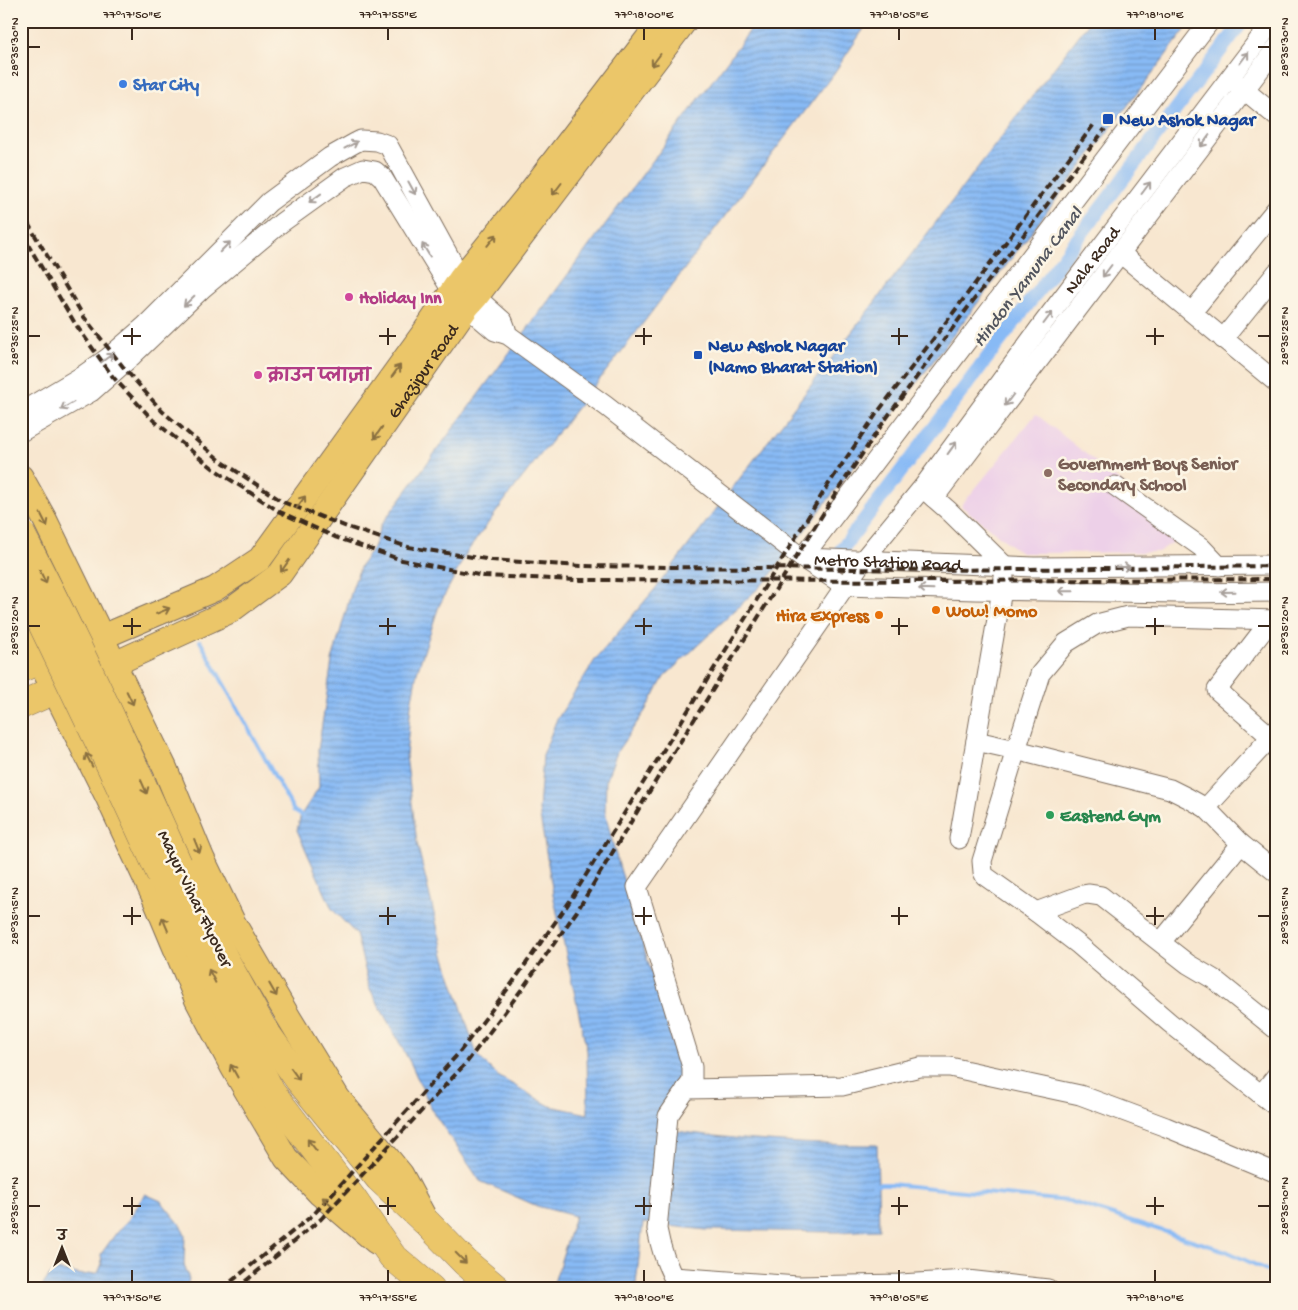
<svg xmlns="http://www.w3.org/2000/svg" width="1298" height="1310" font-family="'Gochi Hand','Playpen Sans Deva',sans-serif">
<defs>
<pattern id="water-rules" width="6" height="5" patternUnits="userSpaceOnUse" patternTransform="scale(1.25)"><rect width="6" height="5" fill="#88baf5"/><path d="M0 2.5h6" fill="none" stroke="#7097c6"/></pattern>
</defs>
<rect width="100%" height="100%" fill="#fcf5e5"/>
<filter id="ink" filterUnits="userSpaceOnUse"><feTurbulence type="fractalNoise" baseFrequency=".02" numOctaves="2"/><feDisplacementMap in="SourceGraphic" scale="10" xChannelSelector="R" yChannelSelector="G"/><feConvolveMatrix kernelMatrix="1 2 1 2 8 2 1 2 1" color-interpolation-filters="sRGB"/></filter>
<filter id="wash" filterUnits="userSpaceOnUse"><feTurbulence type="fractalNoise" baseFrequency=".0096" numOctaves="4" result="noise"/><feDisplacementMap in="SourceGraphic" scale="20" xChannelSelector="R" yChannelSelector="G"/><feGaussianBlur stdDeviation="1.12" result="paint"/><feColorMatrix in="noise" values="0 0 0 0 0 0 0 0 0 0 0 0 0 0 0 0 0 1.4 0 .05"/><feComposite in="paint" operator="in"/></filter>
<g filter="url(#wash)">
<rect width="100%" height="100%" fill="#f8e7d0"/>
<polygon fill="#edd0e8" points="1036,414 1186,534 1158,552 1021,553 961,506"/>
<g fill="url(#water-rules)" stroke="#62728a">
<path d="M757 21H869L834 73 618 356 508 496 467 552 439 606 417 672 411 705 406 756 417 843 444 955 477 1055 498 1076 550 1106 588 1114 587 1051 553 894 539 810 543 755 556 721 595 660 655 589 1090 21H1192L767 580 664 677 645 711 618 750 606 780 605 812 615 852 673 1044 687 1079 661 1109 658 1128C730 1140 804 1145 877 1145L879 1230 837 1232 706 1230 643 1223 636 1284 633 1289H552L575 1216 537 1206 480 1181 433 1112 411 1064 370 989 356 934 332 909 297 830 301 815 319 787 318 750 332 661 353 586 361 565 373 548 381 525Z"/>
<polygon points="145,1194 161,1201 179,1223 185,1235 184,1264 189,1279 186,1289 40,1289 50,1275 57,1270 83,1275 98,1273 102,1264 101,1254 117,1232 129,1219"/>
</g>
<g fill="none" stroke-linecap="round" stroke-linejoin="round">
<g stroke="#88baf5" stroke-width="4">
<polyline points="200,641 294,811 304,817"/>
<polyline points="873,1184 890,1184 1069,1201 1226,1251 1277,1275"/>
</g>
<polyline stroke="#88baf5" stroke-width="14" points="839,553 1243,21"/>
</g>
</g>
<g filter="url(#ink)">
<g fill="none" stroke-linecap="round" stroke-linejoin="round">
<g stroke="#7d6c5c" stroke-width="21">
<g id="minor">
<polyline points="1236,83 1277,117"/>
<polyline points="1120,253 1277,383"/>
<polyline points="1192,312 1277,208"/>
<polyline points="1223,339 1277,272"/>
<polyline points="21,412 82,376 109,357 145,326 269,202 330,157 355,143 361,140 377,141 388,145 461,278 476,297 503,321 506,329"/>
<polyline points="21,432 91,392 133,355 203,288 281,223 345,177 363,169 375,171 382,177 452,291 467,307 495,331 508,335 606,406 802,558 845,586 975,590 1180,593 1277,592"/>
<polyline points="1115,486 1201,547 1219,566"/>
<polyline points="926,491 949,511 1005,566"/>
<polyline points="934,498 1277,47"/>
<polyline points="802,558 1210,21"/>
<path id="s1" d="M803 558 1034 567 1277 565"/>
<polyline points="1271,620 1217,690 1271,737"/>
<polyline points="1277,620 1128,616 1097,624 1066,643 1040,674 1016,750 982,861 983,872 985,876 1036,912 1079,945 1170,1023 1277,1107"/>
<polyline points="976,741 1016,750 1170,789 1188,798 1206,808 1241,844 1277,873"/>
<polyline points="1206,808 1271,737 1277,734"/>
<polyline points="959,839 1002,590 1004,577"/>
<polyline points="1036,912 1082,895 1088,894 1101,896 1188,964 1215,980 1277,1030"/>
<polyline points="1161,942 1241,844"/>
<polyline points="686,1089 842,1086 920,1067 950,1067 1080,1095 1166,1127 1277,1173"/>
<polyline points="1261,1095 1277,1075"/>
<polyline points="673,1277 798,1286 900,1284 967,1280 1048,1289"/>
<path id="s2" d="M680 1289C668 1270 661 1251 657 1229L668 1116 692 1081V1067L637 887 863 560 923 487 1044 322 1273 21"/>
</g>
</g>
<g stroke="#7d6c5c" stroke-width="26">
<g id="major">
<polyline points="21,477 45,520 102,637 114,664 165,768 202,858 233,922 289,1018 338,1098 401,1174 423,1215"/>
<polyline points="21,619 39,660 108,798 154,897 197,1000 233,1068 286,1158 320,1194 376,1242"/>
<polyline points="102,637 215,589 260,559 425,331 461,278 525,199 661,21"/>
<path id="s3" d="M114 664 230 611 280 574 467 307 476 297 685 21"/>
</g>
</g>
<g stroke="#7d6c5c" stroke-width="29">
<g id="highway">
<polyline points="21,668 102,637"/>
<polyline points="21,705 114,664"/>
<polyline points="178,864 224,958 262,1027 299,1080 379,1178 428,1224 465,1262 497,1289"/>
<polyline points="161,875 271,1092 352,1198 392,1256 431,1289"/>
</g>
</g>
<use href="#minor" stroke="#fff" stroke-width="19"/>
<use href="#major" stroke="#ebc669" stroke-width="24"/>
<use href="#highway" stroke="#ebc669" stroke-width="28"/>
<g stroke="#3b2a1e" stroke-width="4" stroke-dasharray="8 4" stroke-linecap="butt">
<polyline points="21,212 84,317 124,368 162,411 221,461 283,502 347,527 408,547 492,560 581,566 938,570 1277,566"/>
<polyline points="21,233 76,325 113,377 153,420 214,469 280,512 335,537 402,560 484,576 576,580 935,581 1277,579"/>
<polyline points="222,1289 314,1214 458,1054 513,982 568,904 828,485 877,413 956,309 1095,123"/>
<polyline points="236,1289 321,1219 467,1062 522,989 577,911 660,774 838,490 885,420 963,314 1105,129"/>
</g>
<g stroke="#7d6c5c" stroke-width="29" stroke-linecap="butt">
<g id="highway-bridge">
<path d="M21 534C77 642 128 752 178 864"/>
<polyline points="21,580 111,767 161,875"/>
</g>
</g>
<use href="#highway-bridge" stroke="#ebc669" stroke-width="28"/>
</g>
<defs><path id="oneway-shaft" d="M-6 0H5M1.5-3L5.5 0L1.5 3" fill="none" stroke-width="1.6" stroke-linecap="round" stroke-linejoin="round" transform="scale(1.25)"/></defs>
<g stroke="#a79f9a">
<use href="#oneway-shaft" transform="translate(1244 58) rotate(-53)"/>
<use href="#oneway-shaft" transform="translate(1205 141) rotate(127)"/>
<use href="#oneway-shaft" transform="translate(351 145) rotate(-28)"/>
<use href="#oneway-shaft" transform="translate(412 188) rotate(61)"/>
<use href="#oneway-shaft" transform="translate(1146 188) rotate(-53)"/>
<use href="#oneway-shaft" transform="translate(315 198) rotate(144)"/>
<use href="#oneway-shaft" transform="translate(225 247) rotate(-45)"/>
<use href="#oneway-shaft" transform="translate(426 250) rotate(-121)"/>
<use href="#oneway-shaft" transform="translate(1107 271) rotate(127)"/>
<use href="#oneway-shaft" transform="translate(189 301) rotate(136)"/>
<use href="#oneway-shaft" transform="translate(1048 318) rotate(-53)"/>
<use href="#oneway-shaft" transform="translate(107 358) rotate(-37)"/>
<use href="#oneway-shaft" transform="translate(1009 400) rotate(127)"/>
<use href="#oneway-shaft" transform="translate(67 406) rotate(150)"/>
<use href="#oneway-shaft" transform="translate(952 448) rotate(-54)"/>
<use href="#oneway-shaft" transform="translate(1123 567)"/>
<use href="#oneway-shaft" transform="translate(926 589) rotate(-178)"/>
<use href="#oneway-shaft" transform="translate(1066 591) rotate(-179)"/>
<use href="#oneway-shaft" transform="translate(1228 592) rotate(179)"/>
</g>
<g stroke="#8a7040">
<use href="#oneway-shaft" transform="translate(656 60) rotate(127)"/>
<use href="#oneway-shaft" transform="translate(557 189) rotate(127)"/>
<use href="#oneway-shaft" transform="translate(492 240) rotate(-51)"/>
<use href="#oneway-shaft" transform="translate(396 371) rotate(-54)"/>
<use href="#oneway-shaft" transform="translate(378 433) rotate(125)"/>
<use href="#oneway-shaft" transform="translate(301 502) rotate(-54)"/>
<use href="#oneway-shaft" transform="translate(44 520) rotate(63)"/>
<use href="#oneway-shaft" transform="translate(285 566) rotate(125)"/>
<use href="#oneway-shaft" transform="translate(43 577) rotate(64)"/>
<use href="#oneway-shaft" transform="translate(163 611) rotate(-23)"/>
<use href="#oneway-shaft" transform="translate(130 698) rotate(64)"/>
<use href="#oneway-shaft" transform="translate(89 760) rotate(-117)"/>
<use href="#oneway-shaft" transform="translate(144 787) rotate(66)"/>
<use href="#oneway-shaft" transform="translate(197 846) rotate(68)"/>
<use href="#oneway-shaft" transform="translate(165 924) rotate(-113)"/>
<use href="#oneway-shaft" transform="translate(212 976) rotate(-117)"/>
<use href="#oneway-shaft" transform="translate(273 990) rotate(60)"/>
<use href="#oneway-shaft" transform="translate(234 1071) rotate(-119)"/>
<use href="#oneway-shaft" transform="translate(295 1074) rotate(54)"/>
<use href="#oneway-shaft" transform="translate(312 1145) rotate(-128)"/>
<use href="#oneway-shaft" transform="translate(328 1202) rotate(-140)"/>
<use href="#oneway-shaft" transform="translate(461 1258) rotate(45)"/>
</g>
</g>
<path fill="none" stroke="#3b2a1e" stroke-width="2" d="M132 28V40M388 28V40M644 28V40M899 28V40M1155 28V40M28 47H40M1258 47H1270M132 328V345M388 328V345M644 328V345M899 328V345M1155 328V345M28 336H40M123 336H141M379 336H396M635 336H652M891 336H908M1146 336H1164M1258 336H1270M132 618V635M388 618V635M644 618V635M899 618V635M1155 618V635M28 626H40M123 626H141M379 626H396M635 626H652M891 626H908M1146 626H1164M1258 626H1270M132 907V925M388 907V925M644 907V925M899 907V925M1155 907V925M28 916H40M123 916H141M379 916H396M635 916H652M891 916H908M1146 916H1164M1258 916H1270M132 1197V1215M388 1197V1215M644 1197V1215M899 1197V1215M1155 1197V1215M28 1206H40M123 1206H141M379 1206H396M635 1206H652M891 1206H908M1146 1206H1164M1258 1206H1270M132 1270V1282M388 1270V1282M644 1270V1282M899 1270V1282M1155 1270V1282"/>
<circle fill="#3f7fe0" stroke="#fcf5e5" stroke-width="2" cx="123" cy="84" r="5"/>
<g fill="#1a4fb4" stroke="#fcf5e5" stroke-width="2">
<rect x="1102" y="113" width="12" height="12" rx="2.5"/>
<rect x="693" y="350" width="10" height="10" rx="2.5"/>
</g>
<g fill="#d1479c" stroke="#fcf5e5" stroke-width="2">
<circle cx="349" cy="297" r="5"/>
<circle cx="258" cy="375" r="5"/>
</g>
<circle fill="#8d6e63" stroke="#fcf5e5" stroke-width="2" cx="1048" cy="473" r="5"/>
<g fill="#e8710a" stroke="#fcf5e5" stroke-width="2">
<circle cx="936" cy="610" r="5"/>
<circle cx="879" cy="615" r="5"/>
</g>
<circle fill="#2e9e5b" stroke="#fcf5e5" stroke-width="2" cx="1050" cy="815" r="5"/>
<g text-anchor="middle" stroke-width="5" stroke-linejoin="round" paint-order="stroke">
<g font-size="18" font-weight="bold" fill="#366cbe" stroke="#fcf5e5" text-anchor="start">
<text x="133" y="90">Star City</text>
</g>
<g font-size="18" font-weight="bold" fill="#164399" stroke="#fcf5e5" text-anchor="start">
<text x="1119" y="125">New Ashok Nagar</text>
<text x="708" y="351">New Ashok Nagar<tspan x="708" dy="21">(Namo Bharat Station)</tspan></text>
</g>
<g font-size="18" fill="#3b2a1e" stroke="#fcf5e5">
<text dy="6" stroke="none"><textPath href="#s2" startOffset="1198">Nala Road</textPath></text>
<text dy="6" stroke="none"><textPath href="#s3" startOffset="438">Ghazipur Road</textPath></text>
<text dy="6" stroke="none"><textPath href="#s1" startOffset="85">Metro Station Road</textPath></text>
<text transform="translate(196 898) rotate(64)" y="6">Mayur Vihar Flyover</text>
</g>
<g font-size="18" font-weight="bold" fill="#b23c85" stroke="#fcf5e5" text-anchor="start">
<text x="359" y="303">Holiday Inn</text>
<text x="268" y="381">क्राउन प्लाज़ा</text>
</g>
<g font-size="18" font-weight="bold" fill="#785e54" stroke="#fcf5e5" text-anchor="start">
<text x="1058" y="469">Government Boys Senior<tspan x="1058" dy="21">Secondary School</tspan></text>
</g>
<g font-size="18" font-weight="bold" fill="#c56008" stroke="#fcf5e5" text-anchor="start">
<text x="946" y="616">Wow! Momo</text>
<text x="869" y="621" text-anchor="end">Hira Express</text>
</g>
<g font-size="18" font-weight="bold" fill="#27864d" stroke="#fcf5e5" text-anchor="start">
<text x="1060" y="821">Eastend Gym</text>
</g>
<g font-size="19" font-style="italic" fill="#52555e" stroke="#fcf5e5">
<text transform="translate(1026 276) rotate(-53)" y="7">Hindon Yamuna Canal</text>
</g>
</g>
<rect width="1298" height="1310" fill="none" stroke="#fcf5e5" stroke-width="55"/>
<g transform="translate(62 1248)" stroke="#fcf5e5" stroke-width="4" paint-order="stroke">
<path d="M0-4L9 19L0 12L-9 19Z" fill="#3b2a1e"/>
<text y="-8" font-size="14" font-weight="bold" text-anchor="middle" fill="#3b2a1e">उ</text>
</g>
<rect x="28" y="28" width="1242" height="1254" fill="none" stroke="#3b2a1e" stroke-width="2"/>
<g font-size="12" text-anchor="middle" fill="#3b2a1e">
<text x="132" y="18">77°17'50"E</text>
<text x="388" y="18">77°17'55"E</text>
<text x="644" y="18">77°18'00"E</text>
<text x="899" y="18">77°18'05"E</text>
<text x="1155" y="18">77°18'10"E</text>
<text transform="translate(14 47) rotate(-90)" y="4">28°35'30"N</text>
<text transform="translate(1284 47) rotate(-90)" y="4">28°35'30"N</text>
<text transform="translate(14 336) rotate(-90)" y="4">28°35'25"N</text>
<text transform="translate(1284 336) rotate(-90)" y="4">28°35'25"N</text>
<text transform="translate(14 626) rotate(-90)" y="4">28°35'20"N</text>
<text transform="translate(1284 626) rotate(-90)" y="4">28°35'20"N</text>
<text transform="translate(14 916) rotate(-90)" y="4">28°35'15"N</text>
<text transform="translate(1284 916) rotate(-90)" y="4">28°35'15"N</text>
<text transform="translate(14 1206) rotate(-90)" y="4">28°35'10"N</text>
<text transform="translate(1284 1206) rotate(-90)" y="4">28°35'10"N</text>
<text x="132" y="1301">77°17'50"E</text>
<text x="388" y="1301">77°17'55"E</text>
<text x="644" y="1301">77°18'00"E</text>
<text x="899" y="1301">77°18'05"E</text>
<text x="1155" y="1301">77°18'10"E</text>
</g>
</svg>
